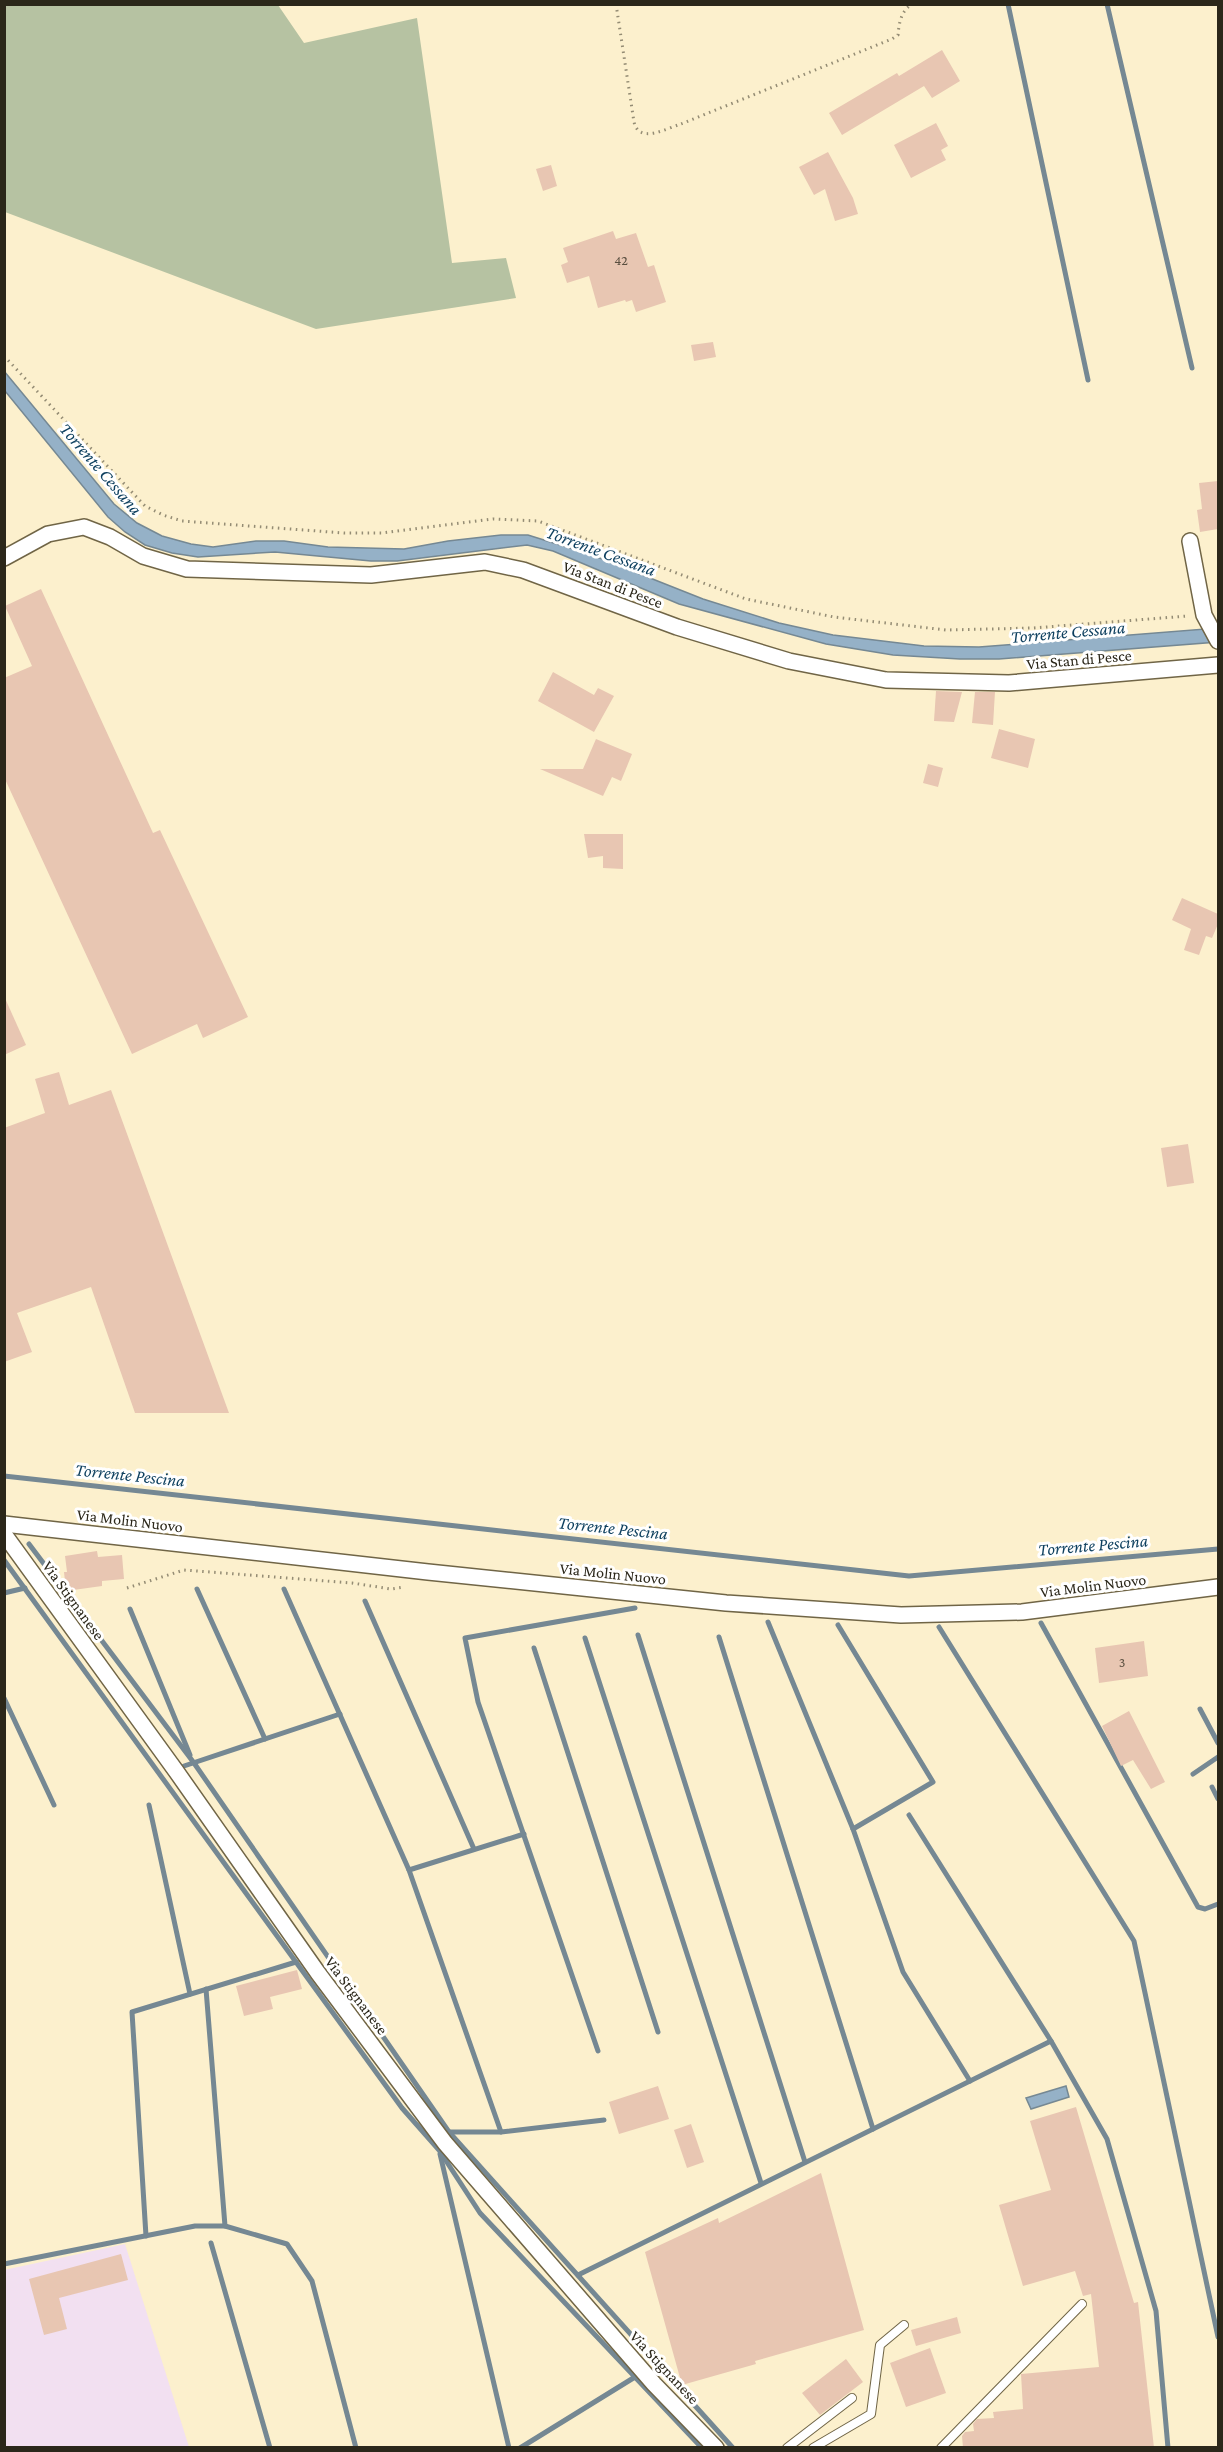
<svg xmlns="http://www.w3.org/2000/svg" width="1223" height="2452" font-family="'Crimson Pro',serif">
<rect width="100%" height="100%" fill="#fcf0cd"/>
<polygon fill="#f2e0f1" points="125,2244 189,2447 5,2447 4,2270"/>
<polygon fill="#b6c2a2" points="4,5 278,5 304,43 417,18 452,263 506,258 516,298 316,329 5,212"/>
<g fill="#95b1c7" stroke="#758893" stroke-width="1.5">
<polygon points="4,371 114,504 137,523 162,536 191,544 213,547 256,541 284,541 328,547 404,549 448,541 501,535 528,535 592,555 703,599 779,623 833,635 924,646 979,647 1218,628 1218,642 999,659 960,659 893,655 826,644 679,604 553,551 527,545 397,561 371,561 275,552 198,557 172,553 145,545 125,532 108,517 5,391"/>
<polygon points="1066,2086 1069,2097 1031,2109 1026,2098"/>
</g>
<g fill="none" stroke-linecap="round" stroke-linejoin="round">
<g stroke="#758893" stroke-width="5">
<polyline points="1008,4 1088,380"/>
<polyline points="1107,4 1192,368"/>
<polyline points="4,1476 909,1576 1218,1549"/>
<polyline points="29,1544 194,1763 449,2132 733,2448"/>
<polyline points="4,1560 402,2108 439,2150 480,2213 702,2448"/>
<polyline points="197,1589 265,1739"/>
<polyline points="284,1589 409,1870 501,2132"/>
<polyline points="4,1593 25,1588"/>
<polyline points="365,1601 474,1849"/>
<polyline points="130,1609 190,1755"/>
<polyline points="768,1622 853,1829 903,1972 970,2081"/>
<polyline points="1041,1623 1198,1907 1205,1909 1218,1904"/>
<polyline points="838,1625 933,1782 853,1829"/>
<polyline points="939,1627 1134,1941 1218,2337"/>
<polyline points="638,1635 805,2162"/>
<polyline points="719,1637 873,2129"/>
<polyline points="585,1638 761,2183"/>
<polyline points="534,1648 658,2032"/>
<polyline points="4,1698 54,1805"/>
<polyline points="1200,1709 1218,1743"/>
<polyline points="184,1766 340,1714"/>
<polyline points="1193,1774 1218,1757"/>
<polyline points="1212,1787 1218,1799"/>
<polyline points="149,1805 190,1994"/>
<polyline points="909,1815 1051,2041 1107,2139 1156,2311 1168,2448"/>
<polyline points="409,1870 524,1834"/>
<polyline points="206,1989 225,2226"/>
<polyline points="598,2051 478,1702 465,1638 635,1608"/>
<polyline points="449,2132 501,2132 604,2120"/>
<polyline points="440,2154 509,2448"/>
<polyline points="146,2236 132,2012 296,1962"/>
<polyline points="211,2243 270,2448"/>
<polyline points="4,2264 195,2226 225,2226 287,2244 312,2281 356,2448"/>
<polyline points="578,2275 1051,2041"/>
<polyline points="520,2448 635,2377"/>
</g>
</g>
<g fill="#e8c6b2">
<polygon points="942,50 960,81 932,98 924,86 842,135 829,113 897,73 899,76"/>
<polygon points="936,123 948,146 941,150 946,160 911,178 894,145"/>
<polygon points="828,152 853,198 858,214 835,221 825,189 814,195 799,167"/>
<polygon points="551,165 557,186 543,191 536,169"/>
<polygon points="613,231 616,239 636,233 648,267 654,265 666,302 636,312 632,300 626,302 625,300 598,308 589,276 567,283 561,265 568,262 563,248"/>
<polygon points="713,342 716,357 694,361 691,345"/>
<polygon points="1218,481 1218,529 1200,532 1197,510 1202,509 1199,483"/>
<polygon points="41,589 153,833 160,830 248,1017 203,1038 197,1024 132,1054 4,777 4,678 32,666 5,606"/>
<polygon points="553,672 594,695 598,688 614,696 594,732 538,701"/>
<polygon points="936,691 962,692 954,722 934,721"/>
<polygon points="975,692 995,692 993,725 972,723"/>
<polygon points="999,729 1035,739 1028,768 991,758"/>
<polygon points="596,739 632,754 621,781 612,777 603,796 540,769 583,769"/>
<polygon points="928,764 943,768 938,787 923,783"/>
<polygon points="584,834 623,834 623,869 603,868 603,856 588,858"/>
<polygon points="1182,898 1218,914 1218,924 1212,938 1206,936 1199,955 1184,950 1191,929 1172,920"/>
<polygon points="4,996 26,1045 4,1055"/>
<polygon points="59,1072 69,1105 111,1090 229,1413 135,1413 91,1287 17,1313 32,1352 4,1362 4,1128 45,1113 35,1079"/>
<polygon points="1188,1144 1194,1183 1167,1187 1161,1148"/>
<polygon points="97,1551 98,1557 122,1555 124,1579 102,1581 102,1586 66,1591 64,1572 67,1572 65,1556"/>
<polygon points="1144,1641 1148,1676 1099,1683 1095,1648"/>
<polygon points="1129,1711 1165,1782 1151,1789 1133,1760 1121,1766 1102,1726"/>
<polygon points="297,1970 302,1989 270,1997 273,2009 244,2016 236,1986"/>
<polygon points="658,2086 669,2119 619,2134 609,2102"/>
<polygon points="1076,2107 1134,2303 1138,2302 1154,2448 963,2448 962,2436 965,2432 974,2431 973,2424 977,2419 994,2418 993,2412 1023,2409 1021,2374 1099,2367 1091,2294 1083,2296 1075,2271 1023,2286 999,2205 1051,2190 1030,2121"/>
<polygon points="691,2124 704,2162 687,2168 674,2130"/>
<polygon points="821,2173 864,2330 755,2361 756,2364 682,2385 645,2252 718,2218 719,2223"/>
<polygon points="121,2254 128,2280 59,2298 67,2329 44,2335 29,2279"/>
<polygon points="957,2317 961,2333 916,2346 911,2330"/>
<polygon points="930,2348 946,2393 906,2407 890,2363"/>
<polygon points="846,2359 863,2382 820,2415 802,2393"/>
</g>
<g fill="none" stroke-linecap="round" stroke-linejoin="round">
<g stroke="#706546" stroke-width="10">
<g id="service">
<polyline points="787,2448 852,2398"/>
<polyline points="813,2448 871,2414 880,2345 904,2325"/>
<polyline points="941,2448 1082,2304"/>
</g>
</g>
<g stroke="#706546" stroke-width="18">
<g id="minor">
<polyline points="1190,541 1204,615 1218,641"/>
<polyline points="4,558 48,534 84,527 110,537 143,556 187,569 371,575 485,562 523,570 677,627 789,661 886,680 1009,683 1218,665"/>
<polyline points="4,1524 428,1572 726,1603 901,1615 1022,1612 1218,1587"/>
<polyline points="4,1534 176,1771 318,1973 445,2143 654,2384 716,2448"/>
</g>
</g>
<g stroke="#948c74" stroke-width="3" stroke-dasharray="1.5 4.5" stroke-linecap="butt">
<path d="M616 4 634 122C639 144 665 129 681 124L892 39 898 35C899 23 901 11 912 4"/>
<polyline points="4,356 145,506 163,515 182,521 344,533 382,533 493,519 538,521 746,599 834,617 946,630 1033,628 1188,616"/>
<polyline points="127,1588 184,1570 352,1583 391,1589 404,1587"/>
</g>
<use href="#service" stroke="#fff" stroke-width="8"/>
<use href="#minor" stroke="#fff" stroke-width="15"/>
</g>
<g text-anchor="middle" stroke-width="6" stroke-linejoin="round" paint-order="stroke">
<g font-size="14" fill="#5a4f40">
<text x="621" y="265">42</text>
<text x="1122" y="1667">3</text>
</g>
<g font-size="16" fill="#2b271a" stroke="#fff">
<text transform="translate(613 584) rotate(21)" y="6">Via Stan di Pesce</text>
<text transform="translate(1079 659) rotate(-5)" y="6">Via Stan di Pesce</text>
<text transform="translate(130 1520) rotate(7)" y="6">Via Molin Nuovo</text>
<text transform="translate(613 1573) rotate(6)" y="6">Via Molin Nuovo</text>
<text transform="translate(1093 1585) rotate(-7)" y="6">Via Molin Nuovo</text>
<text transform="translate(74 1600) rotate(54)" y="6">Via Stignanese</text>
<text transform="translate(357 1995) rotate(53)" y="6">Via Stignanese</text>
<text transform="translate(665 2367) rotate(47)" y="6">Via Stignanese</text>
</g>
<g font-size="18" font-style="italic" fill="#0d3f5e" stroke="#fff">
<text transform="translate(101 469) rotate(49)" y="6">Torrente Cessana</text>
<text transform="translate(601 551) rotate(20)" y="6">Torrente Cessana</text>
<text transform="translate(1068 632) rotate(-5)" y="6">Torrente Cessana</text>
<text transform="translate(130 1475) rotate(6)" y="6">Torrente Pescina</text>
<text transform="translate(613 1528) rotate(6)" y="6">Torrente Pescina</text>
<text transform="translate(1093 1545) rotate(-5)" y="6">Torrente Pescina</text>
</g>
</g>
<rect width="1223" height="2452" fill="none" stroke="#2b271a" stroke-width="12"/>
</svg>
